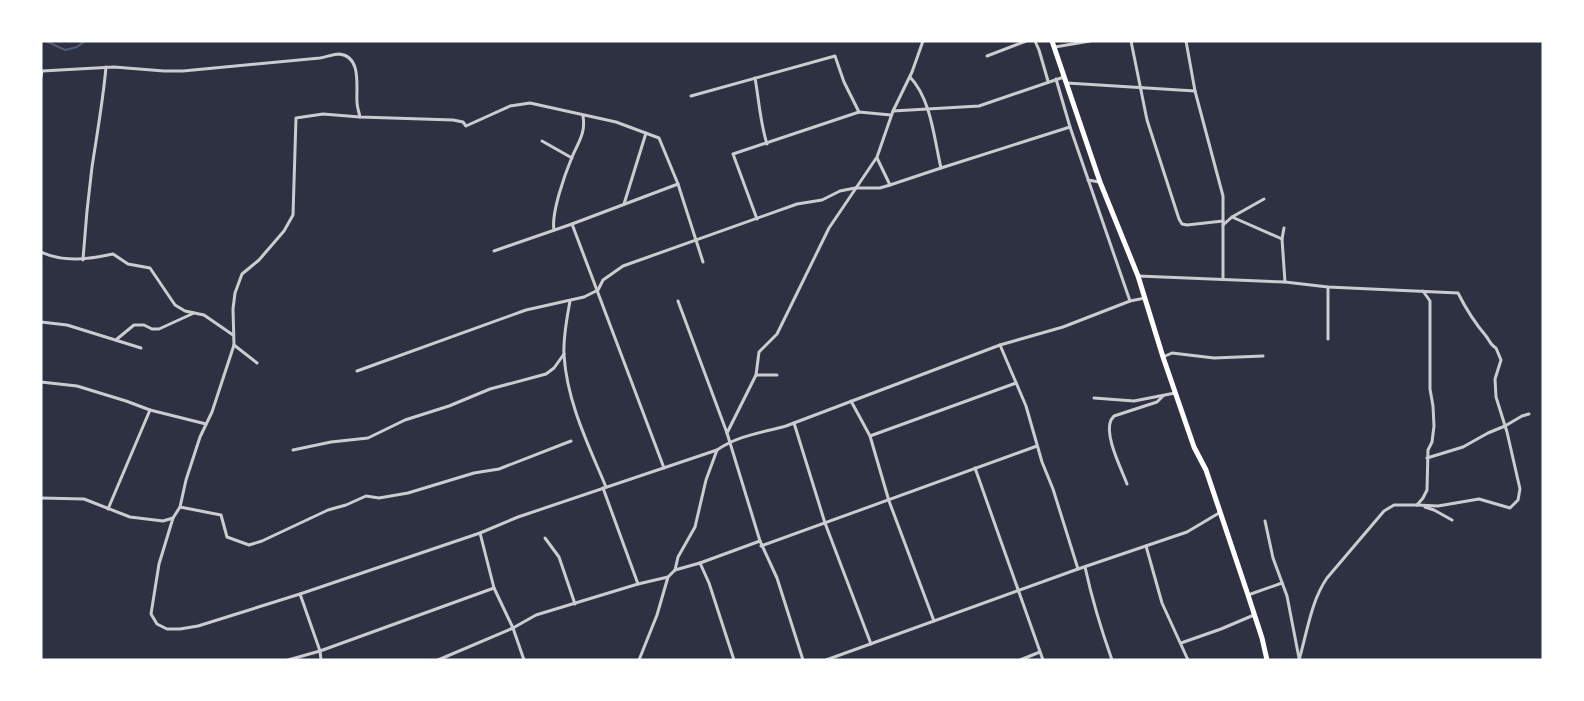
<svg xmlns="http://www.w3.org/2000/svg" width="1584" height="701" font-family="'Asap Condensed',sans-serif">
<rect width="100%" height="100%" fill="#2d3142"/>
<g fill="none" stroke-linecap="round" stroke-linejoin="round">
<polyline stroke="#4f5d75" stroke-width="2" points="46,41 65,50 77,47 85,41"/>
<g stroke="#caccd0" stroke-width="3">
<polyline points="1035,41 1039,50 1048,81"/>
<polyline points="1131,41 1147,120 1179,219 1182,224 1187,225 1223,221"/>
<polyline points="1186,41 1195,91 1223,196 1223,279"/>
<polyline points="1055,47 1090,41"/>
<polyline points="987,56 1026,41"/>
<path d="M41 77 42 71 114 67 164 71H183L320 58C326 57 334 54 339 54 362 56 356 87 357 102 357 107 359 112 360 117"/>
<path d="M910 77C931 99 934 138 941 168"/>
<path d="M755 78C759 100 760 122 767 144"/>
<polyline points="1056,79 1070,127 1130,301"/>
<polyline points="1067,83 1195,91"/>
<polyline points="691,96 835,56 844,82 859,112"/>
<polyline points="893,111 979,106 1064,77"/>
<polyline points="542,141 572,158"/>
<polyline points="877,158 890,185"/>
<polyline points="1088,180 1099,182"/>
<polyline points="624,204 646,133"/>
<polyline points="1232,217 1282,239"/>
<polyline points="757,219 733,154 859,112 891,115"/>
<polyline points="572,224 664,468"/>
<polyline points="1223,225 1232,217 1264,199"/>
<polyline points="1284,228 1282,239 1285,282"/>
<path d="M554 230C551 213 565 174 572 157 578 143 586 133 583 116"/>
<polyline points="494,251 572,224 678,184"/>
<path d="M41 252C65 263 89 259 113 254L128 264 150 268 175 305 185 311 204 315 233 335"/>
<path d="M83 260C85 229 88 198 92 167 97 134 103 101 106 67"/>
<path d="M1138 276 1285 282 1328 287 1458 293C1466 309 1474 322 1486 336 1490 341 1490 345 1496 348L1501 360 1495 379 1496 397 1507 432 1520 489 1518 500 1510 508 1479 499 1438 506 1417 505"/>
<polyline points="1328,287 1328,339"/>
<path d="M570 301C567 318 563 337 564 355 567 402 588 444 606 487"/>
<polyline points="678,301 727,433 760,541 777,578 803,660"/>
<polyline points="41,322 67,325 141,348"/>
<polyline points="117,339 134,325 144,325 152,329 159,329 194,313"/>
<polyline points="234,345 257,363"/>
<polyline points="1000,345 1026,406 1042,462 1053,489 1078,569"/>
<polyline points="1163,357 1172,353 1214,358 1263,356"/>
<polyline points="357,371 526,310 584,297 598,290 603,280 623,266 797,204 822,200 840,191 855,188 880,188 890,185 941,168 1070,127"/>
<polyline points="756,375 777,375"/>
<polyline points="41,382 77,386 126,401 150,410 206,424"/>
<polyline points="1094,398 1134,401 1175,393"/>
<polyline points="851,401 870,436 889,501 934,621"/>
<polyline points="794,423 825,523 871,644"/>
<polyline points="727,433 756,375 759,352 777,334 829,228 877,157 893,111 912,72 923,41"/>
<polyline points="870,436 1016,383"/>
<polyline points="293,450 331,442 368,438 405,420 449,406 490,389 546,374 554,368 564,354"/>
<polyline points="1427,458 1463,447 1488,433 1505,426 1522,416 1529,414"/>
<polyline points="975,468 1043,660"/>
<path d="M1127 484C1121 468 1104 435 1111 420L1114 416 1157 402 1163 396"/>
<polyline points="603,488 638,584"/>
<polyline points="41,498 84,499 130,517 163,521 173,518 180,507 221,515 227,537 249,545 262,541 328,510 346,505 366,496 379,498 408,493 474,473 499,469 571,441"/>
<polyline points="1417,505 1423,498 1427,490 1428,450 1432,442 1434,426 1433,406 1430,389 1430,301 1423,291"/>
<polyline points="180,507 186,480 200,437 212,412 234,345 233,309 235,293 242,274 259,260 284,231 293,215 296,118 323,114 360,117 453,120 463,122 466,126 510,106 530,103 616,122 659,138 678,184 703,262"/>
<polyline points="1425,507 1434,510 1452,520"/>
<polyline points="108,509 150,410"/>
<polyline points="173,518 159,564 151,614 157,624 167,629 180,629 198,626 300,594 480,533 518,517 717,450"/>
<polyline points="1265,521 1273,558 1287,596 1299,658"/>
<polyline points="480,533 494,588 513,628 524,660"/>
<polyline points="545,538 559,557 575,604"/>
<polyline points="761,546 1037,446"/>
<polyline points="1146,546 1162,603 1188,660"/>
<polyline points="700,563 760,541"/>
<path d="M1085 567C1092 599 1101 629 1112 660"/>
<polyline points="675,570 700,563 709,583 734,660"/>
<polyline points="300,594 320,651 321,660"/>
<polyline points="1248,595 1282,583"/>
<polyline points="1181,643 1221,629 1254,615"/>
<polyline points="288,660 320,651 494,588"/>
<polyline points="438,660 513,628 536,615 638,584 668,577"/>
<path d="M639 660 657 615 668 577 675 570 678 557 695 527 706 480 717 450C739 435 761 433 786 426L1000 345 1063 327 1130 301 1145 298"/>
<polyline points="826,660 1078,569 1187,532 1219,513"/>
<polyline points="1020,660 1040,652"/>
<path d="M1299 660C1307 633 1311 601 1327 578L1384 511 1394 505H1417"/>
</g>
<polyline stroke="#fff" stroke-width="5" points="1052,41 1100,182 1138,276 1163,357 1194,447 1206,470 1248,595 1262,638 1267,660"/>
</g>
<rect width="1584" height="701" fill="none" stroke="#ffffff" stroke-width="85"/>
</svg>
